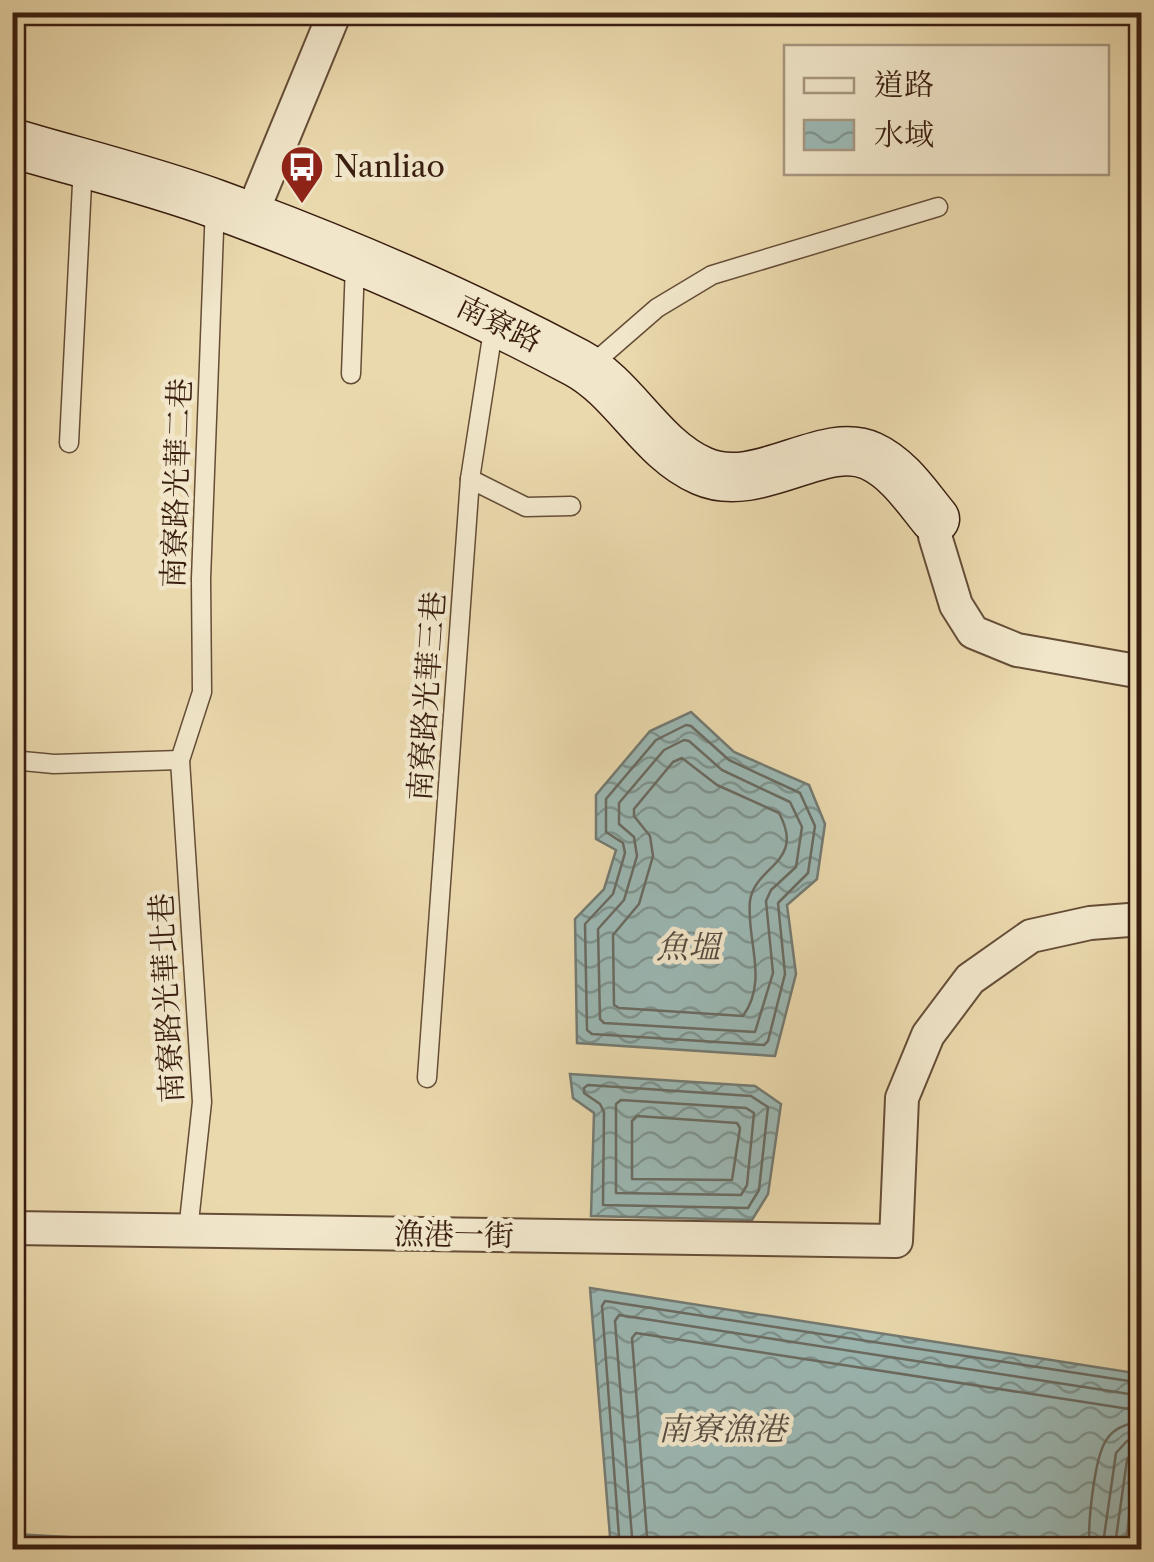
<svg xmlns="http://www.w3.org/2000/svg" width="1154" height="1562" font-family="'Libre Caslon Text','Noto Serif TC',serif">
<defs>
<pattern id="water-waves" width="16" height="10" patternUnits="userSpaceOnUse" patternTransform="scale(2.5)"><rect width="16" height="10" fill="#9bb8b4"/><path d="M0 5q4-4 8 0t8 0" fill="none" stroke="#7f9591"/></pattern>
</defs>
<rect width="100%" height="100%" fill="#ead9ad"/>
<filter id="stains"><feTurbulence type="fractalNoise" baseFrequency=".002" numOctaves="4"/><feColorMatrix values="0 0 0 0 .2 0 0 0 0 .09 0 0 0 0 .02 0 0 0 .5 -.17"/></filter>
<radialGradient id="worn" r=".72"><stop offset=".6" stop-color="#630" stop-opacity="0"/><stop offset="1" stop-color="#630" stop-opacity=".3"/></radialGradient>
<g fill="url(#water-waves)" stroke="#747a72" stroke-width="2.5">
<polygon points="691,712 734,752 809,785 825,824 817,879 787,905 796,974 775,1056 577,1043 575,919 604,889 616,850 596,839 596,795 650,731"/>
<polygon points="570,1074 755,1086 781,1104 768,1194 752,1220 591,1216 594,1113 573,1098"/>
<polygon points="590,1288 1141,1374 1141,1425 1126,1540 1141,1543 1141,1549 611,1549"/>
<polygon points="12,1534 13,1534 285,1549 13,1549"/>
</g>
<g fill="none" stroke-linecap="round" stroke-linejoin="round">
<g stroke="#6a6b62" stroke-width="2.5">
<polygon points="686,725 691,726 729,760 800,793 815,826 808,873 778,903 785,974 768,1041 764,1045 592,1034 587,1030 585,924 613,894 625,853 623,843 606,832 606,799 656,740"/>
<polygon points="684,740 689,741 722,770 790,802 802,827 796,867 771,890 766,901 773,973 755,1032 604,1023 600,1019 598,929 624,900 637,856 634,837 619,824 619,803 664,750"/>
<path d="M682 758 717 785 779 813C806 863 755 865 750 901 746 940 769 980 743 1016L619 1008 614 1005 613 935 639 904 653 856 650 836 634 816V809L673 762Z"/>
<polygon points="588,1085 751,1096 768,1107 759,1190 748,1208 603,1205 604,1112 600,1104 584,1093 584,1088"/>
<polygon points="621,1100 746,1108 754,1113 747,1185 741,1195 616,1193 616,1104"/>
<polygon points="637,1116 737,1123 740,1128 732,1180 632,1179 632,1121"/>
<polyline points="12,1543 113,1550"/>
<polyline points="620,1550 602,1306 605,1301 1142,1383"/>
<polyline points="633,1550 615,1321 619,1315 1142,1396"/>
<polyline points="648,1550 632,1338 636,1333 1142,1411"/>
<path d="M1090 1550C1087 1528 1094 1456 1107 1439 1115 1427 1127 1423 1142 1422"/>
<polyline points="1106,1550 1104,1537 1116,1453 1127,1441 1142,1438"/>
<polyline points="1122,1550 1116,1538 1127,1460 1132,1452 1142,1450"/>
</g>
<g stroke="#654d37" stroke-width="21">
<g id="lane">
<polyline points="588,368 657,308 712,275 938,207"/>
<polyline points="351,374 355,264"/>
<polyline points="69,443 83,164"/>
<polyline points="470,479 526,507 571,506"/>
<polyline points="12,760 54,764 180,760"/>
<polyline points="427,1078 470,479 494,324"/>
<polyline points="188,1231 202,1102 180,760 202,692 201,579 215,204"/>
</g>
</g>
<g stroke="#654d37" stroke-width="36">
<g id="street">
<polyline points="250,218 335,12"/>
<polyline points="935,519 935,536 956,605 973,632 1017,650 1142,672"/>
<polyline points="12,1228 896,1241 902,1098 928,1035 970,979 1031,936 1090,923 1142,919"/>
</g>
</g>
<g stroke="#391e10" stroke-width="51">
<path id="secondary" d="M12 143C80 163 150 180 216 204 339 249 461 301 577 363 625 389 651 449 702 471 758 496 824 434 871 456 899 469 916 496 935 519"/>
</g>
<use href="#lane" stroke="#f1e6ca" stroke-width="18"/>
<use href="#street" stroke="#f1e6ca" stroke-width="32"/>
<use href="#secondary" stroke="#f1e6ca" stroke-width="48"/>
</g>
<defs>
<g id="bus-pin" transform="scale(2.25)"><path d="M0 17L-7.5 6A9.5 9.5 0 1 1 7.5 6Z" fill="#8f2418" stroke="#f1e6ca"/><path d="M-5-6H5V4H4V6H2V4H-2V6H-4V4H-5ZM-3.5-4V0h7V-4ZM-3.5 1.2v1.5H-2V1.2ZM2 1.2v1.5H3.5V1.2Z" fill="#fff"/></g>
</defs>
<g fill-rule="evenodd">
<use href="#bus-pin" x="302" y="167"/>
</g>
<g text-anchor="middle" stroke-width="9" stroke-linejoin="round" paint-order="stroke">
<g font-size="30" fill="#391e10" stroke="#f1e6ca" text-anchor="start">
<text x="334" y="177">Nanliao</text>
</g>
<g font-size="30" fill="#391e10" stroke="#f1e6ca">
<text transform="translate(499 324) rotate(26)" y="10">南寮路</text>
<text transform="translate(177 483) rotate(-88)" y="10">南寮路光華二巷</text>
<text transform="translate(427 696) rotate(-86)" y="10">南寮路光華三巷</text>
<text transform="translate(167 998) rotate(-93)" y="10">南寮路光華北巷</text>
<text transform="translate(454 1235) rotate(1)" y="10">漁港一街</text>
</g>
<g font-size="32" font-style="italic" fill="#564c41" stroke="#f1e6ca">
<text x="688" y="958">魚塭</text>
<text x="722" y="1440">南寮漁港</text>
</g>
</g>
<rect width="1154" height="1562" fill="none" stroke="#ead9ad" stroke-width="50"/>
<rect x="15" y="15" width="1124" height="1532" fill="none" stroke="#391e10" stroke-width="5"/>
<rect x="25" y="25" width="1104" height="1512" fill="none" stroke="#391e10" stroke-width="2.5"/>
<rect x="784" y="45" width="325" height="130" fill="#f1e6ca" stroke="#a79680" stroke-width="2.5"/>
<rect x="804" y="78" width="50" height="15" fill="#f1e6ca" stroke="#a79680" stroke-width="2.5"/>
<text x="874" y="95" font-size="30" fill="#391e10">道路</text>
<rect x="804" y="120" width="50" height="30" fill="url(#water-waves)" stroke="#a79680" stroke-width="2.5"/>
<text x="874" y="145" font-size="30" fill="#391e10">水域</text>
<rect width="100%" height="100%" filter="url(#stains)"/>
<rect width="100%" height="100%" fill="url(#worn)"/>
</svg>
